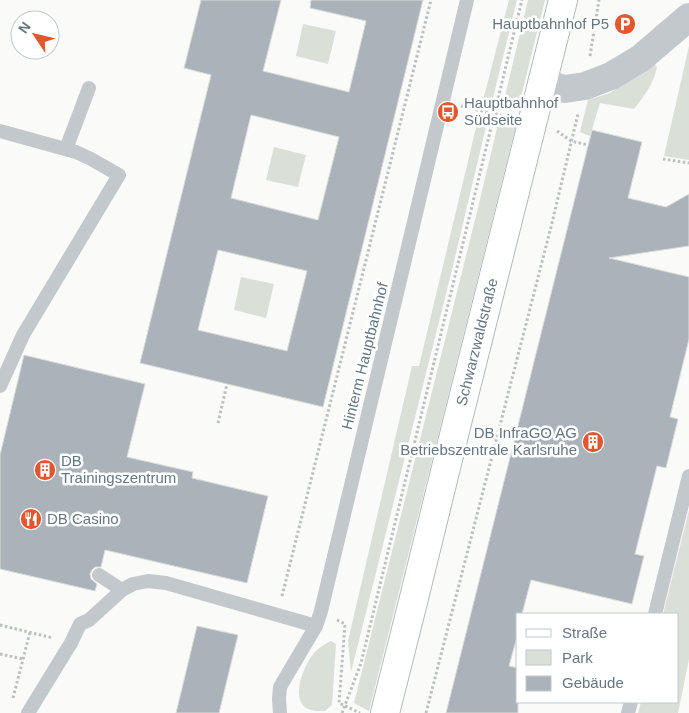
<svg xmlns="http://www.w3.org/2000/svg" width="689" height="713" font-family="Helvetica,sans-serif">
<rect width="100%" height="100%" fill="#fafaf8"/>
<g fill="#dadfd7">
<polygon points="509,0 517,0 491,106 482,104"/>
<polygon points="528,0 545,0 518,109 503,104"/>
<polygon points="303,24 336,31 328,64 296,56"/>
<polygon points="689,46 689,160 664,156"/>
<path d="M654 64 657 67C654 83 644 96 634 109L600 103 590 136 580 132 588 100 610 93 632 77Z"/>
<polygon points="479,115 488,118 452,270 351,672 348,641 412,366 419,366"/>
<polygon points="499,120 516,125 369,711 354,703 476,216"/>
<polygon points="274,147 306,155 298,187 266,180"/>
<polygon points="241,277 274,284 266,318 234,310"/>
<polygon points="689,510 689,659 678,713 638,713 641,702 678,702 678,614 663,614"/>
<path d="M331 641 336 644 332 705 325 711C319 711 312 712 306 708 290 696 305 663 315 652 320 647 325 644 331 641Z"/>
</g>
<g fill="#aab3b9" stroke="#dcdcda" fill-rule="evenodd">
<path d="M201 0H281L263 71 349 92 366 21 310 8 311 0H423L323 407 140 363 211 75 184 68ZM251 115 339 137 318 220 231 198ZM218 250 307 271 287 351 198 330Z"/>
<polygon points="592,130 642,142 628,198 666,207 689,194 689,246 609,258 689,277 689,339 670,417 678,419 666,468 657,466 635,554 644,556 632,604 531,580 522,614 518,614 518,633 509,666 518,668 518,713 446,713"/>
<polygon points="24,355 145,384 127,457 193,472 192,478 268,496 247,583 105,550 101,567 95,567 92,570 90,574 91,579 97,584 95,591 0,569 0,455"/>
<polygon points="197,626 238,635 219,713 176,713"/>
</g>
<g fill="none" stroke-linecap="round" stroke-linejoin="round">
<g stroke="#b3babf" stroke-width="30">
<polyline id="secondary" points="385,713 413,602 454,435 563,0"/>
</g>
<g stroke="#bbbfc2" stroke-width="3" stroke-dasharray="2.5 2.5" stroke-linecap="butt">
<polyline points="590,56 599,0"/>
<polyline points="461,106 508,117"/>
<polyline points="557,131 571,141 588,145"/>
<polyline points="663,159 689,163"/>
<polyline points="218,423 227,384"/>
<polyline points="282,596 431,0"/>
<polyline points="337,620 345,624 339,703 360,713"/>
<polyline points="0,625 53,638"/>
<polyline points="0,654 23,659"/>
<polyline points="13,698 30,632"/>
<polyline points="342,713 361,663 522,0"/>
<polyline points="426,713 551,227 578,114"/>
</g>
<g stroke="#c3c8cc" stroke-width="14">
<polyline points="0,131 76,152 91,159 119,175 23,335 0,386"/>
<polyline points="66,149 89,88"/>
<polyline points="99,575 122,590"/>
<polyline points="655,614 689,476"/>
<polyline points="28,713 71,643 80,624 89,620 122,590 133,584 148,581 166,583 316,626"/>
<polyline points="280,713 279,699 280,687 316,626 321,611 467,0"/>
<polyline points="628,713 631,702"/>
</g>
<polyline stroke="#c3c8cc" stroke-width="28" points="542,83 565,89 585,86 611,76 641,58 689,17"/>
<use href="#secondary" stroke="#fff" stroke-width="28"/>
</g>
<defs>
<g id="parking-disc" transform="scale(1.125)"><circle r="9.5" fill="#e4572e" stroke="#fff"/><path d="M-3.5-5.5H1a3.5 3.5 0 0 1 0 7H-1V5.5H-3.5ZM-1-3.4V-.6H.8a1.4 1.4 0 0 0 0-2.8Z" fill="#fff"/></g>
<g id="bus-disc" transform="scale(1.125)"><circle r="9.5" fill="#e4572e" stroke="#fff"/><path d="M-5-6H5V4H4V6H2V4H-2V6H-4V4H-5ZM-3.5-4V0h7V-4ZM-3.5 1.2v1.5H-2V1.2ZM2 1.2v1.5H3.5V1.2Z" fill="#fff"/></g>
<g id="building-disc" transform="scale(1.125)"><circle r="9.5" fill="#e4572e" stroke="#fff"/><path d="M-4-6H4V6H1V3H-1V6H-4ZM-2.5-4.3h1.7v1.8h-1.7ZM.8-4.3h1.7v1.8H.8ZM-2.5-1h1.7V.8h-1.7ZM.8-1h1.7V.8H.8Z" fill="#fff"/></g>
<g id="restaurant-disc" transform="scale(1.125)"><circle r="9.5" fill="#e4572e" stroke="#fff"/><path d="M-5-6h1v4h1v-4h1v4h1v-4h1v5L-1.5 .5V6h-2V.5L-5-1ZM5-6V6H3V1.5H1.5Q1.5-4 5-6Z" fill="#fff"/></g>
</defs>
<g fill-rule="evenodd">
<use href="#parking-disc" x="625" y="24"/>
<use href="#bus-disc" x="448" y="112"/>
<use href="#building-disc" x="593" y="442"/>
<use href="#building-disc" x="45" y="470"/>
<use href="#restaurant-disc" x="31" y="519"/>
</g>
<g text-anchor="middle" stroke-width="5" stroke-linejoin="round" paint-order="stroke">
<g font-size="15" fill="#657683" stroke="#fff" text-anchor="start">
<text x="609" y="29" text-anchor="end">Hauptbahnhof P5</text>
<text x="464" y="108">Hauptbahnhof<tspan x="464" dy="17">Südseite</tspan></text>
<text x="577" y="438" text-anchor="end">DB InfraGO AG<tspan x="577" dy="17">Betriebszentrale Karlsruhe</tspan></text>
<text x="61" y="466">DB<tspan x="61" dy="17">Trainingszentrum</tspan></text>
<text x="47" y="524">DB Casino</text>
</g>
<g font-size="15" fill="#657683" stroke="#fff">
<text transform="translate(477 342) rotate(-76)" y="5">Schwarzwaldstraße</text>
<text transform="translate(365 356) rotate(-76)" y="5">Hinterm Hauptbahnhof</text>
</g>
</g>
<rect x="516" y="613" width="162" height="90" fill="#ffffff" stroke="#c1c8cd"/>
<rect x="526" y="629" width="25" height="8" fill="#ffffff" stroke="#c1c8cd"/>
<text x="562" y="638" font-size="15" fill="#657683">Straße</text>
<rect x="526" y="650" width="25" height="15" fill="#dadfd7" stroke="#c1c8cd"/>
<text x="562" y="663" font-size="15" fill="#657683">Park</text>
<rect x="526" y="676" width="25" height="15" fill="#aab3b9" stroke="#c1c8cd"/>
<text x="562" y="688" font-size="15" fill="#657683">Gebäude</text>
<g transform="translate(35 35) rotate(305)"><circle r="24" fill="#ffffff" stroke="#c1c8cd"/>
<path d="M0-4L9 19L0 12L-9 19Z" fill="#e4572e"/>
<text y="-8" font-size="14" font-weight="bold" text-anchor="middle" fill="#657683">N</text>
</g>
</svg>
